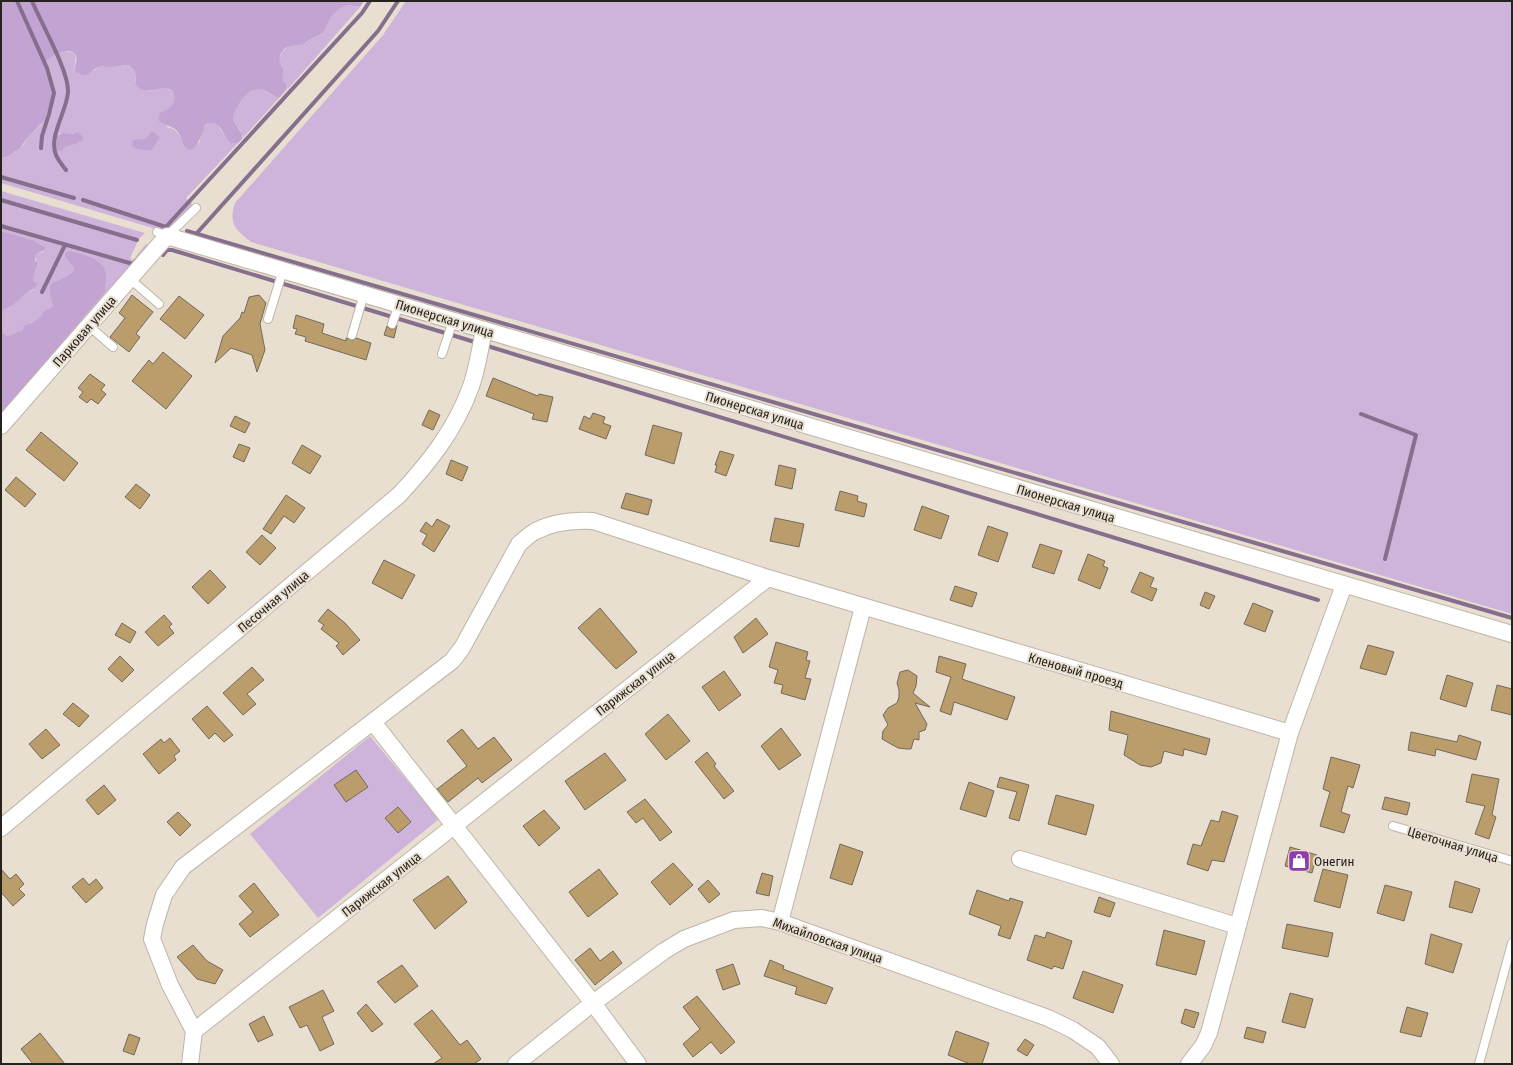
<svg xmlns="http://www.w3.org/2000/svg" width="1513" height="1065" font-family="'Fira Sans Condensed',sans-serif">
<rect width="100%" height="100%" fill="#e8dfd1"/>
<g fill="#ceb4da" fill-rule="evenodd">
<path d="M406 1H1512V614L251 242C236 230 228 224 235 203L383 35Z"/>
<polygon points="348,5 360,7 288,89 282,80 279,61 282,52 290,45 306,43 309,40 323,33 331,17 339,9"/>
<path d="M62 51C83 52 73 59 75 72L80 75 95 70 98 67 103 65 111 67 129 65 135 71V81L149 91 164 88 173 91C177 99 175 104 169 109L167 127C178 129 180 136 184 145L199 143C201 137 202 129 206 125 219 110 223 148 238 143L186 198 194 206 166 232 1 183V158L15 152 24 144 30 135 41 125 48 114 52 96 46 63 52 55ZM60 133 68 135 75 133 80 143C74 143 66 143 63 149L55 147 57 136ZM149 134 160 138 151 151 143 149 145 139Z"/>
<path d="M260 89C268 91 272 98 280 97L242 139 243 137 240 130 233 120C234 106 245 91 260 89Z"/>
<path d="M1 191 145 233 139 239 130 258 133 260 146 244 148 246 1 414 106 291 105 283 68 261 74 268V272C58 286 42 275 53 306L51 309 44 311 41 316 35 321 31 322 18 333 8 336 2 334 1 311 12 306 25 294 33 290 35 282 33 280 36 268V255L38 253 43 252 45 247 33 240 1 231Z"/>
<polygon points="370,736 439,819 318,918 250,834"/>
</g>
<g fill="#c3a3d2">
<path d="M1 1H364L360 7 348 5 339 9 331 17 323 33 309 40 304 44C294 46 283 44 280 57 279 62 280 65 283 69L282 80 286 84 287 89 280 97C273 98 270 92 263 90 248 86 234 107 233 120L242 134V139L238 143C222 148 225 116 206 124 203 129 195 161 184 145 181 141 181 135 177 131 172 126 164 125 158 120L160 113C170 108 178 104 173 91 159 83 149 98 136 85L135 71 129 65C123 65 116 67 110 67 106 67 104 65 101 66 90 69 89 81 75 72 74 66 78 61 76 56 71 45 50 54 46 63L52 96 45 120 30 135 19 149 8 156 1 158Z"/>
<path d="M78 132 83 137V140C76 146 70 142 61 151H55L57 136 62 133 72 134Z"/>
<polygon points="151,132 154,132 160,138 151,151 137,149 132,146 133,140 145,139"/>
<polygon points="1,231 33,240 45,247 45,250 38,253 36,255 35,260 37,264 33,280 37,284 36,287 25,294 12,306 1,311"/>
<path d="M70 251C83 255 105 258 106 275 107 280 104 285 106 291L1 414V333L8 336 21 331 26 325 35 321 41 316 44 311 51 308 53 306C42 275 58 286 74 271V268L68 261 65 254 66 252Z"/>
</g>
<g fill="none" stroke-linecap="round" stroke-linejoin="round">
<g stroke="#866e8d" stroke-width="4">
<polyline points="17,1 47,68 54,93 49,114 42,136 41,148"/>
<path d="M32 1C41 23 69 71 68 92 67 111 48 137 56 155 58 160 62 165 66 170"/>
<polyline points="1,177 74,198"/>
<polyline points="1,200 137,240"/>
<polyline points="83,200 166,227"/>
<polyline points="1,226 133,264 136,261"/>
<polyline points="163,230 362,13 370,1"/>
<polyline points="187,231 1512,618"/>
<polyline points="197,233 378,31 398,1"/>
<polyline points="163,255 167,250 172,250 478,343"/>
<polyline points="42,292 65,245"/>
<polyline points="484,345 1318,600"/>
<polyline points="1361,414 1416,435 1385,559"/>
</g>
</g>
<g fill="#ba9d6b" stroke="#726a5d">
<polygon points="132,295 153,312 138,331 136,334 140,337 129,352 110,337 125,318 119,313"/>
<polygon points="259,295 266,303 260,324 265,350 257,372 252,355 231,348 215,363 223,336 240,318 242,312 244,313 249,297"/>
<polygon points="179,296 204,315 185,339 160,319"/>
<polygon points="296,315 324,324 322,333 346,341 346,338 353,340 356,338 371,343 366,360 305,341 306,337 295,334 297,329 293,328"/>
<polygon points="397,325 394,338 384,335 387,326 390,329 393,329"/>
<polygon points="163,352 192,376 166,409 132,381 149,360 153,364"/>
<polygon points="90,374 105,385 101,390 106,394 98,404 91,399 87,403 79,397 83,392 78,388"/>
<polygon points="493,378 538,396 539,394 553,397 547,422 532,419 534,414 486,396"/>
<polygon points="429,410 440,415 433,430 422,425"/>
<polygon points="593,413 605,417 603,423 611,426 606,439 579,429 584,416 590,419"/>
<polygon points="235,416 250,423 245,433 230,426"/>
<polygon points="653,425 682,433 674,464 645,455"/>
<polygon points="41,432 78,463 64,481 26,450"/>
<polygon points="239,444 250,448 244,462 233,457"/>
<polygon points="302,445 321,456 310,474 292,463"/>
<polygon points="720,451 734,455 726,476 715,472 717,465 715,465"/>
<polygon points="451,460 468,467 462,481 446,474"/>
<polygon points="779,465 796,469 792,489 775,485"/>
<polygon points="16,477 36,494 25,507 5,490"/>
<polygon points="136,484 150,495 140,509 125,497"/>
<polygon points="840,491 858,496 857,501 867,504 864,517 835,510"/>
<polygon points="626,493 652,500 648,515 621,508"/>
<polygon points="286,495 305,508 294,523 284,516 271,534 263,529"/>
<polygon points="922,506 949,516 941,539 914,530"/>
<polygon points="775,518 804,524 799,547 770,541"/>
<polygon points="437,519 450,526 434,552 422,544 427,535 420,531 426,522 432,527"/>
<polygon points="988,526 1008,533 998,562 978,555"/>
<polygon points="262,535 276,548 260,565 246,552"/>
<polygon points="1040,544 1062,551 1054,574 1032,567"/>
<polygon points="1088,554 1105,561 1103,566 1108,568 1100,589 1078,580"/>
<polygon points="384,560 415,575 402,599 372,583"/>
<polygon points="210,570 226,587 208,604 192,587"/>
<polygon points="1140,572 1154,578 1150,587 1157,589 1152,601 1131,592"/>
<polygon points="955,586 977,593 972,607 950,600"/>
<polygon points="1205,592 1215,596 1209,609 1200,605"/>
<polygon points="1253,603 1273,611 1265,632 1244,624"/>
<polygon points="600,608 637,652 616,669 578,628"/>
<polygon points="328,609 345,623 360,640 343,655 336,646 339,643 321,629 324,625 318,621"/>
<polygon points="164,615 172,624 169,627 174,633 158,646 145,632"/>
<polygon points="756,618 768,634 743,653 734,637"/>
<polygon points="122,623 136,632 130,643 115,635"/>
<polygon points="776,642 808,652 806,660 810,661 805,678 811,679 805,700 781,693 783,685 774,683 778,670 769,667"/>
<polygon points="1368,645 1394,652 1386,675 1360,668"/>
<polygon points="120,656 134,670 122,682 108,669"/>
<polygon points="939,656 966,664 962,679 1015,697 1007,720 954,702 951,715 940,711 951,677 936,672"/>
<polygon points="252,667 264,680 247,694 256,704 243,715 223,693"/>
<polygon points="908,670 917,676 916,686 913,693 930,707 915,703 927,724 925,730 919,732 919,740 914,739 911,749 907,749 898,748 882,739 883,731 888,725 883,715 888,708 897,703 899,697 899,690 897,683 900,672"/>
<polygon points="724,671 741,695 719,711 702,687"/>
<polygon points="1447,675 1473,683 1466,707 1440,699"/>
<polygon points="1497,685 1512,689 1512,715 1491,710"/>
<polygon points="73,703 89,716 79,727 63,714"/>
<polygon points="207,706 233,735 224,742 215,733 209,739 192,719"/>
<polygon points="1111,711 1210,739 1206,755 1184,749 1183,756 1164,751 1161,763 1151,767 1140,765 1124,755 1128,735 1109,730"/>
<polygon points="668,714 690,741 666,760 645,734"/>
<polygon points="781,728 801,755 779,770 761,746"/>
<polygon points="46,729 60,745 42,759 29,744"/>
<polygon points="462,729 478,749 494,737 512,760 482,783 478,778 448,802 437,789 467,766 447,741"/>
<polygon points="1411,732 1457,742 1459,735 1481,742 1476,760 1436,749 1435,756 1408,750"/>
<polygon points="170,738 180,751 174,756 176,760 159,774 143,754 161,739 164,743"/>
<polygon points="707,752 716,764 714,766 734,791 724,799 695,762"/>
<polygon points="605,753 626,780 585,810 565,781"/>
<polygon points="1331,757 1360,765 1353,788 1348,786 1341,812 1350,815 1344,833 1320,826 1330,792 1323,789"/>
<polygon points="356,770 368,787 346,802 334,785"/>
<polygon points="1472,774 1499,779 1492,815 1496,817 1489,839 1475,834 1485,806 1466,802"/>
<polygon points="1000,777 1029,785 1019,821 1009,818 1017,792 997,787"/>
<polygon points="969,782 994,791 986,817 960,809"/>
<polygon points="104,785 116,800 98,815 86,800"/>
<polygon points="1056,795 1094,805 1086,835 1048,824"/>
<polygon points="1385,797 1410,803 1407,815 1382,809"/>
<polygon points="645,799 672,832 660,841 643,818 636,823 627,812"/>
<polygon points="398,807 411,822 398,833 385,818"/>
<polygon points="544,810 560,828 539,846 523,826"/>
<polygon points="1222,811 1238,816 1224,862 1212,860 1208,871 1187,864 1193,844 1201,846 1211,820 1219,822"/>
<polygon points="178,812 191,825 180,836 167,822"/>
<polygon points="840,844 863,852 852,885 830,878"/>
<polygon points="1290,847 1317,855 1312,873 1285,866"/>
<polygon points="673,863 693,885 670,905 651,882"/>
<polygon points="1,869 10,879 16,874 24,884 19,889 25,895 13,906 1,892"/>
<polygon points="599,869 618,894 588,917 569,892"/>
<polygon points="1323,869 1348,875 1340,908 1314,901"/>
<polygon points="762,873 773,876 769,896 756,893"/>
<polygon points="448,876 467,902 435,929 413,900"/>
<polygon points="83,878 89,885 96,879 103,888 86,903 72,887"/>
<polygon points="708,880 720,894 709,903 698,889"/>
<polygon points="1455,881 1480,889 1472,913 1449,907"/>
<polygon points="254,883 279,915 250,937 239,924 253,912 239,896"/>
<polygon points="1385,885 1412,892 1404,921 1377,913"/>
<polygon points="977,890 1009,901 1010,898 1023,902 1010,939 998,935 1001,926 969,914"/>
<polygon points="1099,897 1115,903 1110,917 1094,912"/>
<polygon points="1287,924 1333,933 1328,957 1282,948"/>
<polygon points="1164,930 1205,941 1196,975 1156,965"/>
<polygon points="1047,932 1072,941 1063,969 1054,966 1052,969 1027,960 1035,935 1045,938"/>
<polygon points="1431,934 1462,944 1453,973 1425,964"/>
<polygon points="193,945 207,961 223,970 215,984 197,979 177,957"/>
<polygon points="590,948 600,961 613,951 622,963 595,985 575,960"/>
<polygon points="770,960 784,966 783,969 833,988 826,1004 795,994 797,987 764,976"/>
<polygon points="733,964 740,984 723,990 716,970"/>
<polygon points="402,965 418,986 395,1003 377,982"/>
<polygon points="1083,971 1123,985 1113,1013 1073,998"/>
<polygon points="323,990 334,1011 322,1017 334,1044 320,1051 307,1025 300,1028 289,1007"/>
<polygon points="1290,993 1313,999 1305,1028 1282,1022"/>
<polygon points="697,996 735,1042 721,1054 711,1042 693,1057 683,1044 700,1029 683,1007"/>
<polygon points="366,1004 383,1024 372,1032 357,1013"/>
<polygon points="1407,1007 1428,1013 1421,1037 1400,1032"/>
<polygon points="1185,1009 1199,1013 1194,1028 1181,1023"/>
<polygon points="432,1010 460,1045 467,1040 481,1059 474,1064 433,1064 442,1058 414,1024"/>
<polygon points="264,1016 273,1035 258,1042 249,1024"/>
<polygon points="1247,1027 1266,1032 1263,1043 1244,1038"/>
<polygon points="956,1031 989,1043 982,1064 970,1064 948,1055"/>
<polygon points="40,1033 65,1064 33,1064 21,1049"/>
<polygon points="129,1034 140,1038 134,1055 123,1051"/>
<polygon points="1025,1039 1034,1045 1027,1056 1017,1050"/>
</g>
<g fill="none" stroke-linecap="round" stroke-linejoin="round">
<g stroke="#beb5a7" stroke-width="10">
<g id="service">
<polyline points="157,232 167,236 196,208"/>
<polyline points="130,279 159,304"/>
<polyline points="268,319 283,270"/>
<polyline points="392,324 399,305"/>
<polyline points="89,326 113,347"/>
<polyline points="352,335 364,294"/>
<polyline points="442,354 453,321"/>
<polyline points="1393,826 1512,861"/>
<polyline points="1479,1064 1512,943"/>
</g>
</g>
<g stroke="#beb5a7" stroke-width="18">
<g id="minor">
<polyline points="1,426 167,236 1512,634"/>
<polyline points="373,722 593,1003 638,1064"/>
<path d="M1 828 399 495C428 464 455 430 470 389 477 371 480 349 484 330"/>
<polyline points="1020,859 1237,926"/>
<polyline points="780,922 863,607"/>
<path d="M194 1031 170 985 152 939 155 924 164 895 183 867 452 661 462 648 519 544C524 540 529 535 534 532 552 522 573 520 593 521L768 578 1290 733"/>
<polyline points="190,1064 194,1031 768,578"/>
<polyline points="516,1064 593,1003 664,951 684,939 734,920 762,918 780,922 1048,1018 1073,1030 1098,1047 1111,1064"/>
<polyline points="1189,1064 1203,1046 1209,1033 1290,733 1344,585"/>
</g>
</g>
<use href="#service" stroke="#fff" stroke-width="8"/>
<use href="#minor" stroke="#fff" stroke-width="16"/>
</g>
<defs>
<g id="shop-square" transform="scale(1.15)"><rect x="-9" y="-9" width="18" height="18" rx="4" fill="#8e3dad" stroke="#e8dfd1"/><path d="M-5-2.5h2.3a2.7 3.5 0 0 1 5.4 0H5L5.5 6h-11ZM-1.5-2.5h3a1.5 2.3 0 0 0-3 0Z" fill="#fff"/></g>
</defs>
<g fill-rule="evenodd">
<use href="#shop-square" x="1299" y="861"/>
</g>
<g text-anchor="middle" stroke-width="4" stroke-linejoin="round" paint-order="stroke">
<g font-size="13" fill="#26221d" stroke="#e8dfd1">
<text transform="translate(445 318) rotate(17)" y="5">Пионерская улица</text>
<text transform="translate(84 331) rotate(-49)" y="5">Парковая улица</text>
<text transform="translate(755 410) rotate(17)" y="5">Пионерская улица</text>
<text transform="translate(1066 503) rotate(17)" y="5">Пионерская улица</text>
<text transform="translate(273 601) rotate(-40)" y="5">Песочная улица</text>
<text transform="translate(1076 670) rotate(16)" y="5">Кленовый проезд</text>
<text transform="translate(635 683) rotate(-38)" y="5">Парижская улица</text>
<text transform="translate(1453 844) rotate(17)" y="5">Цветочная улица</text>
<text transform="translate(381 884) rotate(-38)" y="5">Парижская улица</text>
<text transform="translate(828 940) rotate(19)" y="5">Михайловская улица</text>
</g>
<g font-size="13" fill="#26221d" stroke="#e8dfd1" text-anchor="start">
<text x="1314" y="866">Онегин</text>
</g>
</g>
<rect width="1513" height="1065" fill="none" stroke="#26221d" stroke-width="4"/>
</svg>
